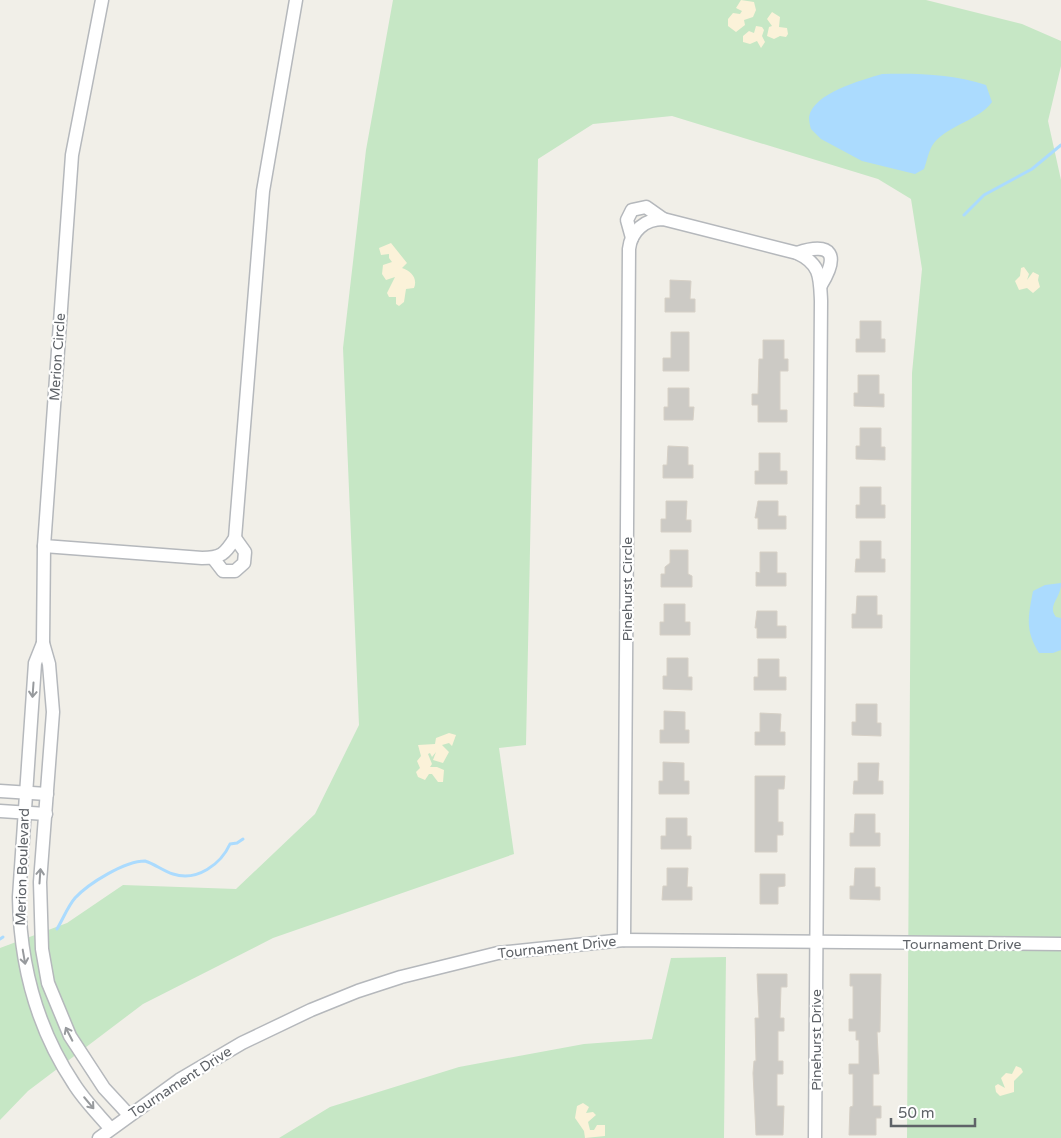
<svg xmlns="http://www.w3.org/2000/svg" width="1061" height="1138" font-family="'Varela Round',sans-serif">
<rect width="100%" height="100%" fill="#f1efe8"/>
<g fill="#c6e7c5">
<polygon points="393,0 926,0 1022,24 1061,41 1061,66 1048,121 1061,180 1061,1138 907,1138 912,373 922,269 911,199 878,179 672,116 593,124 538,159 526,745 499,748 514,854 273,938 143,1004 28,1091 0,1120 0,948 67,923 123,885 236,889 315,814 359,725 343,348 366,150"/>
<polygon points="726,957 724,1138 279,1138 330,1107 459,1067 584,1044 652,1039 671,958"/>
</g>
<g fill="#fbf2d9">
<polygon points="741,0 754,2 756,10 753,17 744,20 745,25 736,32 728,26 728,19 733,13 740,14 742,11 736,8"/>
<polygon points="772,12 780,17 779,27 787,28 788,34 786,37 780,36 774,39 767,36 769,27 772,26 767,19"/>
<polygon points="756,26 762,27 764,30 762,36 765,42 761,48 757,41 750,44 743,42 743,36 749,31 754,33"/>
<path d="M391 243 407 263 402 268C411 271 418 278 414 288L406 289 404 302 399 306 396 304V297H389L387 293 395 277 386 280 382 274 383 265 392 262 389 258V254L381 255 379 248Z"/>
<polygon points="1024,267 1029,274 1027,280 1033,272 1039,275 1038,280 1040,287 1033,293 1027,288 1019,290 1015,281 1020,276 1021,268"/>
<polygon points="449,733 456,735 452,746 449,743 442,745 449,752 443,763 433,760 436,752 432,757 430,753 428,754 432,764 430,767 437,767 444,770 443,782 438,782 432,774 429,774 425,780 418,777 416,772 420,768 417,761 421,756 418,745 435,744 436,738"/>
<polygon points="1016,1066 1021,1068 1023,1072 1014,1081 1014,1092 1000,1096 996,1092 995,1086 998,1084 1005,1088 1001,1078 1006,1073 1012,1074"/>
<polygon points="583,1103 589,1107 586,1113 593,1112 596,1115 588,1122 590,1130 594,1130 597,1125 605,1125 605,1136 585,1138 584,1131 575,1118 577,1106"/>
</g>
<g fill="#abdbfe">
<path d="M882 74C915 73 954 74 986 85L992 102C978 121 950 124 934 143 929 149 927 161 924 169L915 174 862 161 821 139 811 129C810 126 809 121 809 117 813 93 862 80 882 74Z"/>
<path d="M1061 583C1061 599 1047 605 1056 617L1061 618V650L1053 653H1039C1025 630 1028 617 1033 591L1045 585Z"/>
</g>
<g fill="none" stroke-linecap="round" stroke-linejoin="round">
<g stroke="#abdbfe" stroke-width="3">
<polyline points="964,215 984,195 1032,169 1061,145"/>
<path d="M57 929C63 919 68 906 75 898 89 883 125 861 145 861 155 864 163 871 173 874 197 882 221 864 230 844L237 843 243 839"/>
<polyline points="0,939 3,937"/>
</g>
</g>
<g fill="#cccac5" stroke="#d6d0c6">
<polygon points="670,280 691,281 690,299 695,299 695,312 665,312 665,298 670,298"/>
<polygon points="860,321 881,321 881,339 885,339 885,352 856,352 856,339 860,339"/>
<polygon points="671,332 689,332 689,371 663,371 663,358 671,358"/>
<polygon points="763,340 784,340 784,359 788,359 788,371 780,371 780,410 787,410 787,422 758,422 758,405 752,405 752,394 758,394 759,359 763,359"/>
<polygon points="858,375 879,375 879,394 884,394 884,407 854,406 854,393 858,393"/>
<polygon points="668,388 689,388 689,407 694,407 693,420 664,420 664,407 668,407"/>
<polygon points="860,428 881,428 881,447 885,447 885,460 856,459 856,446 860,446"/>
<polygon points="668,446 688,447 688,465 693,465 693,478 663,478 663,465 667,465"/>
<polygon points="759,453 780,453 780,471 787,471 787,484 755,484 755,471 759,471"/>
<polygon points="860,487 881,487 881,505 885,505 885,518 856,518 856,505 860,505"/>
<polygon points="666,501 687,501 686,520 691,520 691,532 661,532 661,519 666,519"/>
<polygon points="758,501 778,501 778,516 786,516 786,529 758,529 758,518 755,518"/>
<polygon points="860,541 881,541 881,559 885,559 885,572 855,572 856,559 860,559"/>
<polygon points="670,550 688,550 688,574 692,576 692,587 661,587 661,574 665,574 665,567 670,563"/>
<polygon points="760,552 777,552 777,573 786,573 786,586 756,586 756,572 760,573"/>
<polygon points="857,596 877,596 877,615 882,615 882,628 852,628 852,614 856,614"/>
<polygon points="664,604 685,604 685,622 690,622 690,635 660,635 660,622 664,622"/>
<polygon points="757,611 777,611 777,626 786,626 786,638 757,638 757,628 755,628"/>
<polygon points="667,658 688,658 688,677 692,677 692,690 663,689 663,676 667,676"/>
<polygon points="758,659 779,659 779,677 786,677 786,690 754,690 754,677 758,677"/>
<polygon points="856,704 877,704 877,723 881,723 881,736 852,735 852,722 856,722"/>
<polygon points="664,711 685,712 685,730 689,730 689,743 660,743 660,730 664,730"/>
<polygon points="760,713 781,714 780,732 785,732 785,745 755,745 755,732 760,732"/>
<polygon points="663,762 684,763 684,781 689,781 689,794 659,794 659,781 663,781"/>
<polygon points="858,763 879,763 878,781 883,781 883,794 853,794 854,781 858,781"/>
<polygon points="755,776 785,776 784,789 778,789 778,822 783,822 783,835 777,835 777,852 755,852"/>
<polygon points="855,814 875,814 875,833 880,833 880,846 850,846 850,833 854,833"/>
<polygon points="666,818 687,818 687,836 691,836 691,849 661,849 661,836 666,836"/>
<polygon points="667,868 688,868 687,887 692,887 692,900 662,900 663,886 667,886"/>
<polygon points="855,868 875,868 875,887 880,887 880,900 850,899 850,886 854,886"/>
<polygon points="760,874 785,874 785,886 778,887 778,904 760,904"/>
<polygon points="757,974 787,974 787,987 781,987 780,1018 784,1018 784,1031 778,1031 778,1061 783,1061 783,1074 777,1074 777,1106 784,1106 783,1135 756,1135 753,1073 754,1061 756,1061 755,1018 759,1018"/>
<polygon points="850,974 881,974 880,1032 877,1032 879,1074 873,1074 873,1106 881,1106 881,1118 876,1118 876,1135 849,1135 850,1107 853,1106 853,1074 849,1074 849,1064 859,1064 859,1040 856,1040 856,1031 849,1031 849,1019 853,1019 853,986 850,986"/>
</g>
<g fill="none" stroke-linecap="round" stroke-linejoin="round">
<g stroke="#b5b8bc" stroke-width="15">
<g id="minor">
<path d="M102 0 72 155 44 546 202 558C221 558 225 554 235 538L263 191 296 0"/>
<polyline points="632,238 627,220 632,210 646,207 663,219"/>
<path d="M797 253C833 241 839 256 821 285"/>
<polyline points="44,546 43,643 49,664 53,712 40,882 42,949 48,983 70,1036 104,1088 129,1115"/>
<polyline points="213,558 223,571 235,571 244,563 245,552 235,538"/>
<path d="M43 643 35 663 19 897C20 964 36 1027 74 1084 84 1100 98 1114 110 1128"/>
<polyline points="0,791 47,794"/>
<polyline points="0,811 46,814"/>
<path d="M624 940 629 249C631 231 645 219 663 219L797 253C821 264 820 278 821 301L815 1138"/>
<polyline points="99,1138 179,1080 242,1043 311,1010 358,991 401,977 498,953 624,940 1061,944"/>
</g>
</g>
<use href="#minor" stroke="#fff" stroke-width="12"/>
</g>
<defs><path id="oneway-shaft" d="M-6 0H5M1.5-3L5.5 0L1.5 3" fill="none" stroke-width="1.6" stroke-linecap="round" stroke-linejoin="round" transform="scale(1.25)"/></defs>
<g stroke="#979a9d">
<use href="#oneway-shaft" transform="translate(33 690) rotate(94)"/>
<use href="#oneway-shaft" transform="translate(40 876) rotate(-86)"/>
<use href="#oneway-shaft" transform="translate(24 957) rotate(80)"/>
<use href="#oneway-shaft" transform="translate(69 1034) rotate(-117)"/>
<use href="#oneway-shaft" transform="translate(89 1103) rotate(50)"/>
</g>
<g text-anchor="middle" stroke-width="4.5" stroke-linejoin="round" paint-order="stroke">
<g font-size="14" fill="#5f6368" stroke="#fff">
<text transform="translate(57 357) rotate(-86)" y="5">Merion Circle</text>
<text transform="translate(627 589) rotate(-90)" y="5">Pinehurst Circle</text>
<text transform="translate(22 867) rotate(-88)" y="5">Merion Boulevard</text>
<text x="962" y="949">Tournament Drive</text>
<text transform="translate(557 947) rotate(-6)" y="5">Tournament Drive</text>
<text transform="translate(816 1040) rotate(-90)" y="5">Pinehurst Drive</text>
<text transform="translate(180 1082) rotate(-33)" y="5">Tournament Drive</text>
</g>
</g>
<path d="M891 1118v8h84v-8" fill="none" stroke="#5f6368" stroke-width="2.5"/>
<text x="898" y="1118" font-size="15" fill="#5f6368" stroke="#ffffff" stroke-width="4" paint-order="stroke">50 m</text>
</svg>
